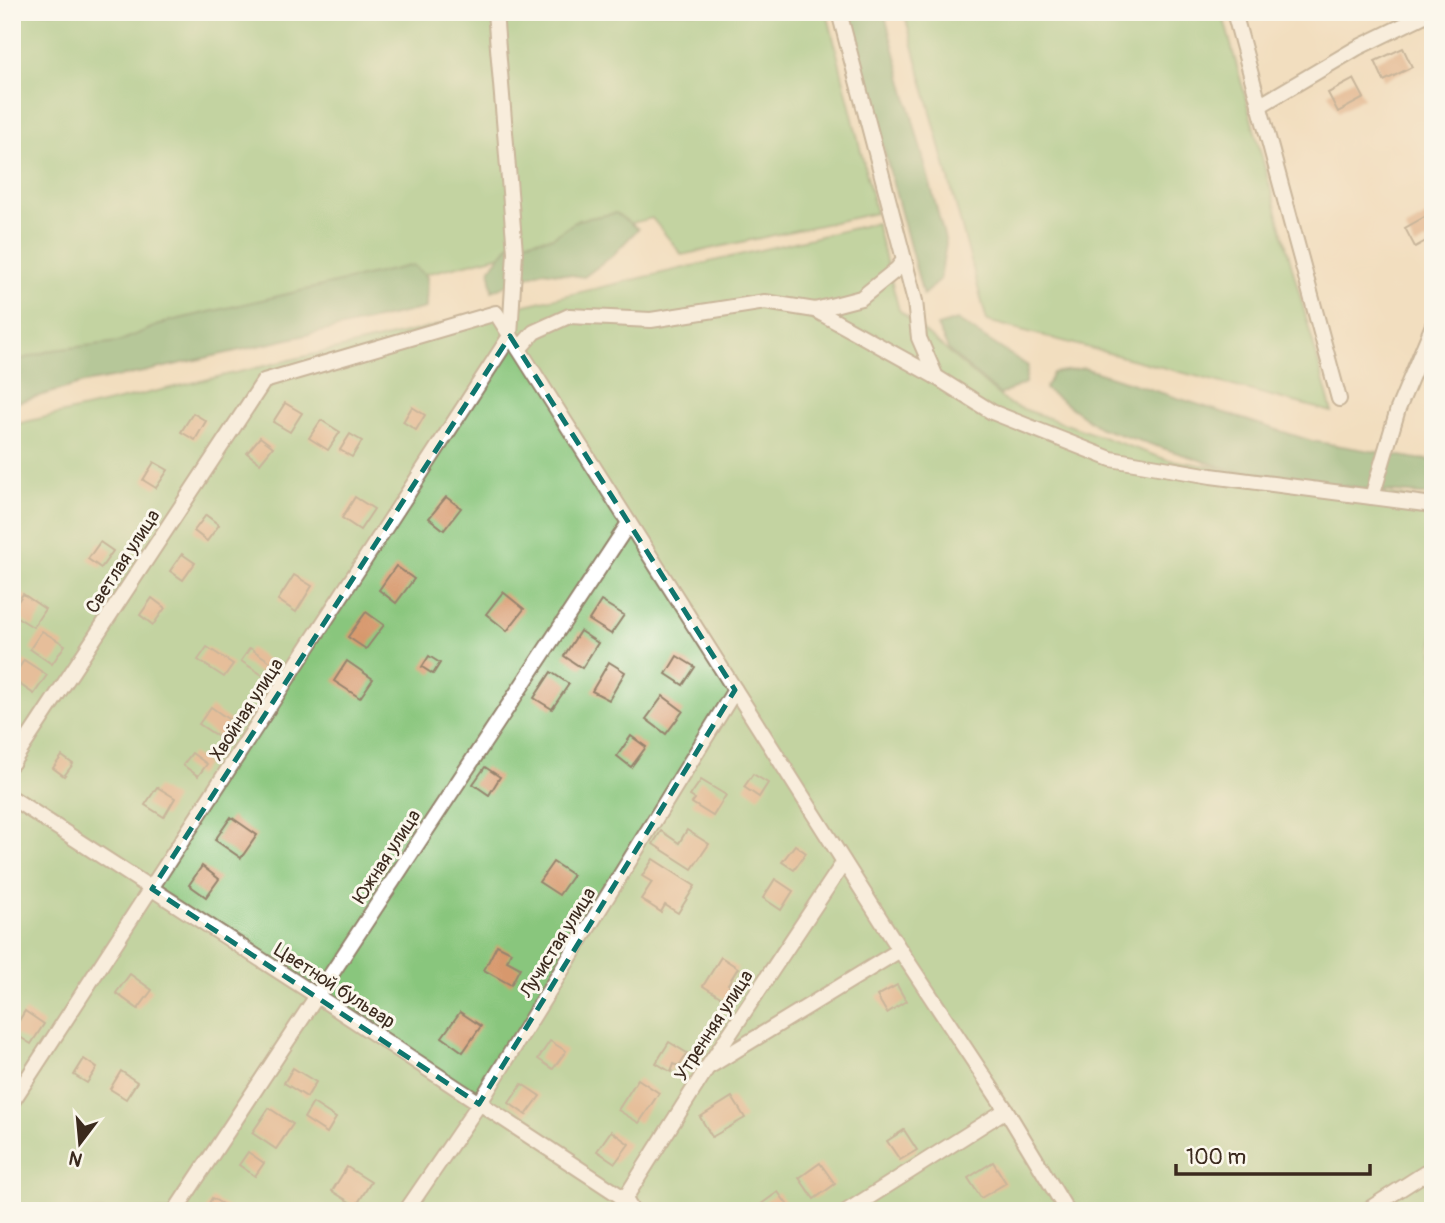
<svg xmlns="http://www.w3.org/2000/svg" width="1445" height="1223" font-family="Pangolin,sans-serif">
<rect width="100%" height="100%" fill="#fbf7ec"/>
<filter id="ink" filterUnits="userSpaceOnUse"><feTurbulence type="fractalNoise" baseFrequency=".0143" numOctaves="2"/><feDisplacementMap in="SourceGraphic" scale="14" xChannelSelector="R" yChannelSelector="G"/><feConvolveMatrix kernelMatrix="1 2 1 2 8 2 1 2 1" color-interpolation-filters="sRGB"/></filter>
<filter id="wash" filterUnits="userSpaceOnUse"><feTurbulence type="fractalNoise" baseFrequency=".00686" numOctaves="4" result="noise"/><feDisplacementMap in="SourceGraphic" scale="28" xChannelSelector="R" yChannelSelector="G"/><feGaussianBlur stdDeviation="1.57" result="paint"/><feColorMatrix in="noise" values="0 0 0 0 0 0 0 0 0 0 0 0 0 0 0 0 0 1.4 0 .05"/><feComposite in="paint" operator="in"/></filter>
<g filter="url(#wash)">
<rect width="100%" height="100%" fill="#f2debf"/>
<g fill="#89c67d" stroke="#62784e" stroke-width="2">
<polygon points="12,12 827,12 876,213 682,255 652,218 12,376"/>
<polygon points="904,12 1222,12 1332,412 987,321"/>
<polygon points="876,223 899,310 1009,404 1165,459 1433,502 1433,1211 12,1211 12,425"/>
</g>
<g fill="#6eab6c" stroke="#546a45" stroke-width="2">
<polygon points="847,12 884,12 946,243 940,280 923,295"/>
<polygon points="616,213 638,229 612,256 584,277 543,271 492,291 490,269 510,244 553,237 578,220"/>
<polygon points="413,265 427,277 426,308 139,373 84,383 12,404 12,362 53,350 118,342 166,322"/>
<polygon points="957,320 1028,366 1025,383 1000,395 949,351 937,326"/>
<polygon points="1084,368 1312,441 1418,459 1433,460 1433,495 1382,491 1231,470 1100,428 1045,389 1053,373"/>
</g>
<g id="blocks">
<g fill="#d7986d">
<polygon points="1403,48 1412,67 1384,81 1375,61"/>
<polygon points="1354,79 1364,98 1338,112 1328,93"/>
<polygon points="1428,215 1433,223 1433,237 1415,247 1405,228"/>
<polygon points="285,403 302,413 290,432 273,422"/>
<polygon points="412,407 425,415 416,430 403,422"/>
<polygon points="193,413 206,421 195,440 181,432"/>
<polygon points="321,420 340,432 328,450 309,438"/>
<polygon points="350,434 362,441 352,457 340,450"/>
<polygon points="260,437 273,447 260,463 247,453"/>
<polygon points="154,462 168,470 156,488 143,480"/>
<polygon points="355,497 374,509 360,530 342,518"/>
<polygon points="446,497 461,508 444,530 429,518"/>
<polygon points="206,515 219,525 207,541 194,531"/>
<polygon points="100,542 113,551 101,568 88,559"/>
<polygon points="182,554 195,563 183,580 170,571"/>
<polygon points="396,566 414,579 396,603 379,590"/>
<polygon points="294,575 312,586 296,612 278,600"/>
<polygon points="503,592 524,609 507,631 486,614"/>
<polygon points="23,594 45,609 33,627 12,614 12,610"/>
<polygon points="152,598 165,608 153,625 140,615"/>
<polygon points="601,601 624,615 611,634 589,620"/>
<polygon points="366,612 384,625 366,649 348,637"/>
<polygon points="42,631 65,645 52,664 30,649"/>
<polygon points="580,631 598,643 582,668 564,656"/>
<polygon points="207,647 233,664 224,677 198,660"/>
<polygon points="250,648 275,665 267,678 241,661"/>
<polygon points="429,656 440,663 433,674 422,667"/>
<polygon points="677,656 695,667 683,685 666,674"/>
<polygon points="24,660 47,675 34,694 12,679"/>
<polygon points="347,661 373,679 360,698 334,681"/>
<polygon points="609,662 625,672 609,700 592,691"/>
<polygon points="551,672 569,684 552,709 534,698"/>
<polygon points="663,696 683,711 666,734 646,719"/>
<polygon points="211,707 231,721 220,738 199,724"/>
<polygon points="631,736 646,747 631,767 617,756"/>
<polygon points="192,753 207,764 198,776 183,765"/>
<polygon points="62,756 73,764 64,776 53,768"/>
<polygon points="485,767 500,777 489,795 473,784"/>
<polygon points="753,774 768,783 759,797 744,787"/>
<polygon points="701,780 726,795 713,816 692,803 695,799 690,796"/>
<polygon points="157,787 175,798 164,817 145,805"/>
<polygon points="231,817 257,835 241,858 215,840"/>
<polygon points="687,830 709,844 692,869 653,844 661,831 679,843"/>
<polygon points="795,845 806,853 794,870 782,862"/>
<polygon points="653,859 695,886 678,913 665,905 661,912 641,899 652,882 642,876"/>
<polygon points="553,862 573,875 559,895 539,882"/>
<polygon points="202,866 219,879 206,897 189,885"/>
<polygon points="775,879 793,891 781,910 763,898"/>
<polygon points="497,945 511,952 507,961 520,968 511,985 484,970"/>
<polygon points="721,957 738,968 728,984 735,989 727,1001 703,986"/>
<polygon points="130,974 152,990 138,1009 116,993"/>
<polygon points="897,985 906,1001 887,1013 877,996"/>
<polygon points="25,1011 44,1024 31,1044 12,1032"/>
<polygon points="460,1012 481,1026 463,1052 442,1037"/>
<polygon points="550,1041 566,1051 553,1069 538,1059"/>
<polygon points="669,1042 687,1053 679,1066 674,1064 671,1072 656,1063"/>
<polygon points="84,1059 97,1068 87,1083 74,1075"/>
<polygon points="293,1068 316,1082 307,1097 284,1083"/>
<polygon points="121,1071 137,1082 126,1099 110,1089"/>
<polygon points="638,1079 659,1093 639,1123 618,1110"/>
<polygon points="522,1084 540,1096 526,1115 509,1103"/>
<polygon points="732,1097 745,1118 712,1137 700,1117"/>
<polygon points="313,1103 336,1118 327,1133 304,1118"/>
<polygon points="269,1108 293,1124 276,1149 252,1133"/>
<polygon points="904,1130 917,1150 900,1160 887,1141"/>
<polygon points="611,1131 629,1144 615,1163 597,1151"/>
<polygon points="248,1152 264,1163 255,1176 239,1165"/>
<polygon points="993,1162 1006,1183 981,1198 968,1178"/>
<polygon points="820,1163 835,1184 814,1199 799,1178"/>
<polygon points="347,1167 371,1182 356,1206 332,1191"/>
<polygon points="778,1192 792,1211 759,1211 757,1207"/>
<polygon points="212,1198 229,1208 227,1211 205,1211"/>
</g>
</g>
</g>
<g filter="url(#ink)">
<use href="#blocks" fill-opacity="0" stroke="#96846e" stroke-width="2"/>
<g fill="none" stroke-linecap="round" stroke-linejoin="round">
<g stroke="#96846e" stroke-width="18">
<g id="minor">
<polyline points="839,12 915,301 919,338 936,377 992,412 1111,459 1211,476 1433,505"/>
<polyline points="1234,12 1339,399"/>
<polyline points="1259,106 1357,48 1431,12"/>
<polyline points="815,310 861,298 897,269 904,260"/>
<polyline points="519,349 534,332 569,316 651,320 765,302 815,310 936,377"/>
<polyline points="1372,497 1398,409 1433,325"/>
<polyline points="12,763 264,381 496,313 900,950 1006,1110 1067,1211"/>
<polyline points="12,798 317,996 625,1199 632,1211"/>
<polyline points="710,1066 900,950"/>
<polyline points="12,1102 510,336 515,252 495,12"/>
<polyline points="175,1211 629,523"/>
<polyline points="406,1211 479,1104 735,690"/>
<polyline points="617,1211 707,1068 844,862"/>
<polyline points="847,1211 1006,1110"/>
<polyline points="1366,1211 1433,1168"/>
</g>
</g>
<use href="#minor" stroke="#fff" stroke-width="14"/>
</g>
</g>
<path d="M0 0H1445V1223H0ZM510 336 735 690 479 1104 152 889Z" fill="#f2debf" fill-opacity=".55" fill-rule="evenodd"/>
<path fill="none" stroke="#0f766e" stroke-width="5" stroke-dasharray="14 9" stroke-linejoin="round" d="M510 336 735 690 479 1104 152 889Z"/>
<g text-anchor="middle" stroke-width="6" stroke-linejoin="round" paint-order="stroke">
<g font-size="19" fill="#3b2a1e" stroke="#fbf7ec">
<text transform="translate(122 561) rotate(-57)" y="7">Светлая улица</text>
<text transform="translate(246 709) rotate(-57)" y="7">Хвойная улица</text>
<text transform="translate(386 856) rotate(-57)" y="7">Южная улица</text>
<text transform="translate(557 942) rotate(-58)" y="7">Лучистая улица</text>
<text transform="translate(335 985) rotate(33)" y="7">Цветной бульвар</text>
<text transform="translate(713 1025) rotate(-57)" y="7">Утренняя улица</text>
</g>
</g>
<rect width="1445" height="1223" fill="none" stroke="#fbf7ec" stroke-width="42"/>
<g transform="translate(80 1143) rotate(196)" stroke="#fbf7ec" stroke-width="5" paint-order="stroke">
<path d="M0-5L12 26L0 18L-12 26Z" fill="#3b2a1e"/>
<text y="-10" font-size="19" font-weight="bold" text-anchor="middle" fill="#3b2a1e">N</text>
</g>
<path d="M1176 1164v10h194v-10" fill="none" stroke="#3b2a1e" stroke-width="3.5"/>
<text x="1186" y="1164" font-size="21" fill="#3b2a1e" stroke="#fbf7ec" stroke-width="5" paint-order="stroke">100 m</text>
</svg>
